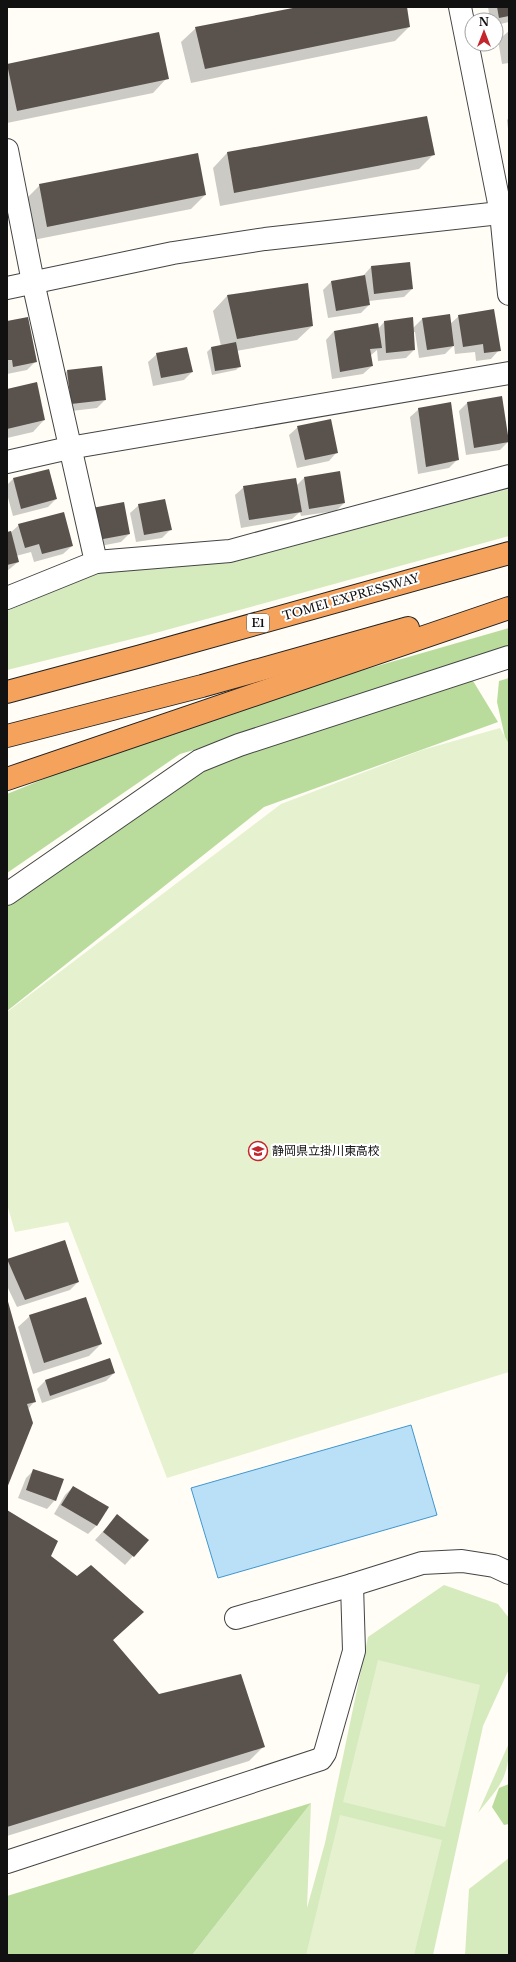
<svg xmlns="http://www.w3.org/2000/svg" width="516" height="1962" font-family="'Libre Baskerville','Noto Sans JP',serif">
<rect width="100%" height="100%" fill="#fffdf5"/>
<g fill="#d5ebbd">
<polygon points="509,489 509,536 148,635 7,670 7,611 98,573 232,561"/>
<polygon points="444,1585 498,1604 509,1618 509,1669 483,1726 433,1955 192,1955 311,1803 307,1908 325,1843 368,1637"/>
<path d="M509 1743C509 1780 499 1786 478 1813Z"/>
<polygon points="509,1858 509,1955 465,1955 469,1889"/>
</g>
<g fill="#b9dc9c">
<polygon points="509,628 509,659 467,671 498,722 264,807 7,1011 7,894 199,761 458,673 180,754 7,873 7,794 186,721"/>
<polygon points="509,678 509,755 497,702 499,681"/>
<polygon points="509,1784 509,1824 504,1825 492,1807 499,1788"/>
<polygon points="311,1803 192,1955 7,1955 7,1896"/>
</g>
<g fill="#e6f2cf">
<polygon points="500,728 509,744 509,1372 167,1478 68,1222 15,1232 7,1204 7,1012 281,804 422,750"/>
<polygon points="378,1660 480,1685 445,1827 343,1802"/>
<polygon points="340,1815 442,1840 414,1955 306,1955"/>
</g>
<polygon fill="#b9e0f7" stroke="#3f96cf" points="411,1425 437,1515 218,1578 191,1488"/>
<g fill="#0003">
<polygon points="303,7 406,7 409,27 395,41 191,83 181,42 196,28"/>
<polygon points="488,7 509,7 509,22 496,25 496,20 490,20"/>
<polygon points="509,31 509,63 502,64 498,40"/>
<polygon points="7,65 167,78 153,93 7,123"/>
<polygon points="509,118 509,137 507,120"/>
<polygon points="227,153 433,155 419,169 220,206 213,168"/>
<polygon points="197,154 205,195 191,209 33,240 25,200 40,185"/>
<polygon points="409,263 412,289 404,297 369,301 369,305 361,313 328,318 323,290 331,282 363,276 371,267"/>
<polygon points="307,284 312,326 297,340 236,351 240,366 236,370 212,375 207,352 211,348 221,346 213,311 227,296"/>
<polygon points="459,316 499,350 491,359 476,361 475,352 455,354 454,345 445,354 419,358 415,332 413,332 414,350 406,358 378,361 377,350 370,356 372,366 363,374 332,379 326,340 334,331 378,329 384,322 413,328 422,319 450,324"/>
<polygon points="7,322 35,362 27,370 7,374"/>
<polygon points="157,354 192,372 184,380 153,386 148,362"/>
<polygon points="67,371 105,400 97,408 63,412 59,379"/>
<polygon points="7,390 44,420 33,432 7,438"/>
<polygon points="501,398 508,442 500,450 466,455 459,411 467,403"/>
<polygon points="419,409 458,459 449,468 418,474 410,417"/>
<polygon points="298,427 337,452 329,461 297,468 289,435"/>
<polygon points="339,473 344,503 336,511 301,516 300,512 292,519 241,528 235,495 244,487 296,486 304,478"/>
<polygon points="13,479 56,499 48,507 13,516 7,494 7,485"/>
<polygon points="139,505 171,529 162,538 136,542 130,513"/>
<polygon points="84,517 129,534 121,542 90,548"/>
<polygon points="19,525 72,546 63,554 34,562 31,552 16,556 18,562 7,571 7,533 10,533"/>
<polygon points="65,1241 78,1282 70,1290 17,1307 7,1286 7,1261"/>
<polygon points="7,1300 34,1402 28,1409 7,1485"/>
<polygon points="30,1316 101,1344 89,1356 33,1374 18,1327"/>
<polygon points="109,1359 114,1373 106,1381 42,1403 37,1389 45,1381"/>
<polygon points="34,1470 55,1500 47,1509 18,1498 26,1478"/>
<polygon points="73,1487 107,1507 96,1526 88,1534 54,1514 65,1495"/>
<polygon points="7,1511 50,1557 77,1578 143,1612 112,1641 159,1695 263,1747 249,1761 7,1836"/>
<polygon points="117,1516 147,1540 125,1565 95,1540"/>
</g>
<g fill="#5a524d">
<polygon points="298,7 407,7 410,27 205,69 195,27"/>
<polygon points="497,7 509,7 509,16 499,18"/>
<polygon points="159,32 169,79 17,111 7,64"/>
<polygon points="427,116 435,155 234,193 227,152"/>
<polygon points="198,153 206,195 47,227 39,184"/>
<polygon points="410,262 413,289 374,294 371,266"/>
<polygon points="365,275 370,305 336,311 331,281"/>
<polygon points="308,283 313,326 237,339 227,295"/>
<polygon points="494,309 501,351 484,353 483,344 463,347 458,315"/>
<polygon points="450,314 454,346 427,350 422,318"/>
<polygon points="28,317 37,362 13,367 12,360 7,360 7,321"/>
<polygon points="413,317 415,350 386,353 384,321"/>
<polygon points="378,323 382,348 370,349 373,366 340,372 334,331"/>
<polygon points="236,342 241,367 215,371 211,347"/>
<polygon points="187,347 193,372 161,378 156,353"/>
<polygon points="102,366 106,400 71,404 67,370"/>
<polygon points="37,382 45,420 7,429 7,389"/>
<polygon points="502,396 509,442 474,448 467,402"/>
<polygon points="451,402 459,460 426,467 418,408"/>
<polygon points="331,419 338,453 305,460 297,426"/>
<polygon points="49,469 57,499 21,509 13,478"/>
<polygon points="340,471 345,503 309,509 304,477"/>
<polygon points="296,478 302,512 249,520 243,486"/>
<polygon points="165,499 172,530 144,535 138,504"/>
<polygon points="124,502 130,534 98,540 92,508"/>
<polygon points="64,512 73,546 42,554 39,544 25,548 18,524"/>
<polygon points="11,531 19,562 7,565 7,532"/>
<polygon points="65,1240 79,1282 25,1300 7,1259"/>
<polygon points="86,1297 102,1344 44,1363 29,1315"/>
<polygon points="7,1298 36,1402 27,1404 33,1423 7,1488"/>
<polygon points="110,1358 115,1373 50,1396 45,1380"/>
<polygon points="33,1469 64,1479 56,1501 26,1490"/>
<polygon points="73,1486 109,1507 97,1526 61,1505"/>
<polygon points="7,1510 58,1541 51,1556 77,1576 91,1565 144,1612 113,1640 159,1694 241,1674 265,1747 7,1827"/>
<polygon points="117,1514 149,1540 134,1557 103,1532"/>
</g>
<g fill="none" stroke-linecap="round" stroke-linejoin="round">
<g stroke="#444" stroke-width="24">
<g id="minor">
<polyline points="460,7 501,213 509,294"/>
<polyline points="7,150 33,282 96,562 7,598"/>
<polyline points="7,462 69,448 509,373"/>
<polyline points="96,562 230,551 509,476"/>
<polyline points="7,894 199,761 239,745 509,657"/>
<polyline points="236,1618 352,1585 422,1563 462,1561 494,1566 509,1573"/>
<polyline points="7,1862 321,1759 325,1753 354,1651 352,1585"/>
</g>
</g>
<g stroke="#444" stroke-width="24">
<polyline id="tertiary" points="7,288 173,253 265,239 509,212"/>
</g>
<g stroke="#222" stroke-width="24">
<g id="motorway">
<polyline points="7,692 141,656 509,553"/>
<polyline points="7,736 202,686 408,628"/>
<polyline points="7,779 509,608"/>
</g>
</g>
<use href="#minor" stroke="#fff" stroke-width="22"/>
<use href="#tertiary" stroke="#fff" stroke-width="22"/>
<use href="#motorway" stroke="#f5a25d" stroke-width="22"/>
</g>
<defs>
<g id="school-ring" transform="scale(1)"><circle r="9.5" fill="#fff" stroke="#c4262e" stroke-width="1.5"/><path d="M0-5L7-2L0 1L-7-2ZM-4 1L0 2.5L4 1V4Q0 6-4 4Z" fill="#c4262e"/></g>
</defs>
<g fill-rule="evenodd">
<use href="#school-ring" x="258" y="1151"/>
</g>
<g text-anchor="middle" stroke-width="4" stroke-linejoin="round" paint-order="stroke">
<rect fill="#fff" stroke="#585858" stroke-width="1" x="247" y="614" width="22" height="18" rx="3"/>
<g font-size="11" font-weight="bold" fill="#111">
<text x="258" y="627">E1</text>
</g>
<g font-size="12" fill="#111" stroke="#fff">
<text transform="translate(351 597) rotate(-16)" y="4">TOMEI EXPRESSWAY</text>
</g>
<g font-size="12" fill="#111" stroke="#fff" text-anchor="start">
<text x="272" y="1155">静岡県立掛川東高校</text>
</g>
</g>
<rect width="516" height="1962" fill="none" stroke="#111111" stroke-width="16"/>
<g transform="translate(484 32)"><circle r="19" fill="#ffffff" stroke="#a0a0a0"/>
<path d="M0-3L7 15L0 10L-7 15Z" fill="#c4262e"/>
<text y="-6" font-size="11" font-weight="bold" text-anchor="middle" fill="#111111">N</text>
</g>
</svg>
